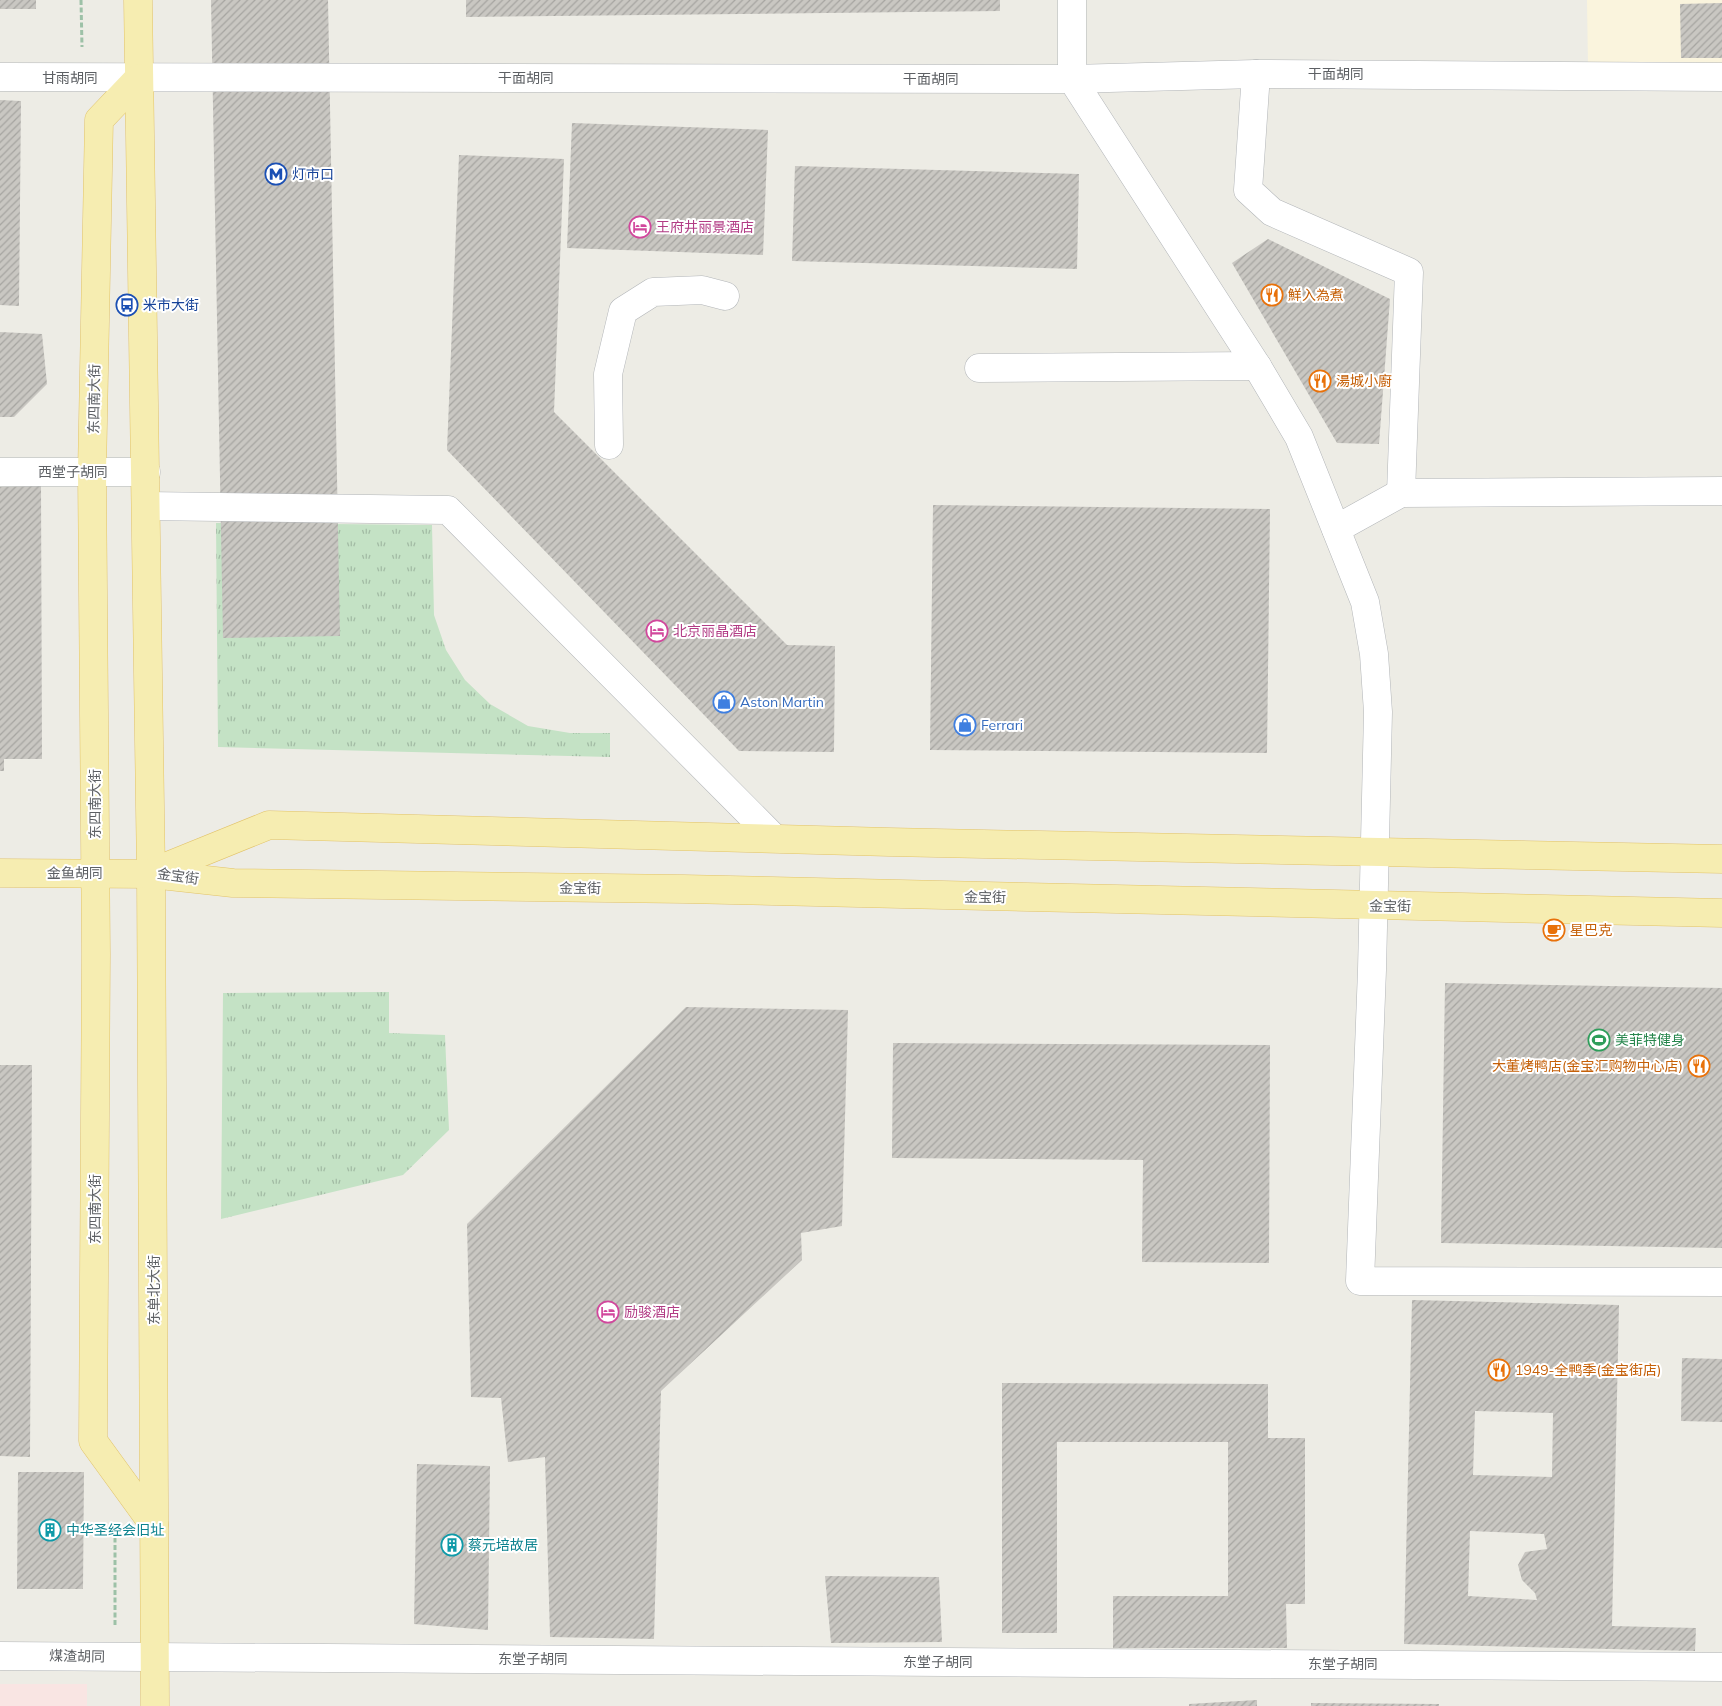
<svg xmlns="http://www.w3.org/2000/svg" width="1722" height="1706" font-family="Mulish,'Noto Sans SC',sans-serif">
<defs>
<pattern id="park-tufts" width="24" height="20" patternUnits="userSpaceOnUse" patternTransform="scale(1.25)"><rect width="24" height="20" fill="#c4e2c5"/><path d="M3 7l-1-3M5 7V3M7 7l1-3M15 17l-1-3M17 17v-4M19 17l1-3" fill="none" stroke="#a2bba4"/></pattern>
<pattern id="building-hatch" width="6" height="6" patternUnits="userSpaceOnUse" patternTransform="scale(1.25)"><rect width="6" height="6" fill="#c9c7c2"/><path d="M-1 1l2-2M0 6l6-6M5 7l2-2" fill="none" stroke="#a6a5a1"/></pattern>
</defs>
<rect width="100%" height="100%" fill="#edece5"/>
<polygon fill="#faf4dd" points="1587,0 1722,0 1722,65 1588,66"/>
<rect fill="#f9e5e3" x="0" y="1684" width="87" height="22"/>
<g fill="url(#park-tufts)">
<polygon points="216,523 432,525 434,615 446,650 465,680 490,704 528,726 570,733 610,733 610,757 218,747"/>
<polygon points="389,992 389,1033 445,1035 449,1130 403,1175 221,1219 223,993"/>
</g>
<g fill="url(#building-hatch)" fill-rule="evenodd">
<rect x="0" y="0" width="36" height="9"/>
<polygon points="211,0 328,0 340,636 223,638"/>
<polygon points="466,0 1000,0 1000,11 466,17"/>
<polygon points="1722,3 1722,58 1681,58 1680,4"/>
<polygon points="0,100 21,101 19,306 0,305"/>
<polygon points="572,123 768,130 763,255 567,248"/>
<polygon points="459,155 564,159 554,412 787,645 835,646 834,752 739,751 447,450"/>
<polygon points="795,166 1079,174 1077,269 792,261"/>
<polygon points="1268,239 1390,299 1379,444 1337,443 1232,263"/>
<polygon points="0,332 42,334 47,384 14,417 0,417"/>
<polygon points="41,486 42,759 4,759 4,771 0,771 0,487"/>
<polygon points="933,505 1270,509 1267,753 930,750"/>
<polygon points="1445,983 1722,988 1722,1248 1441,1243"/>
<polygon points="686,1007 848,1010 842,1226 801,1233 802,1260 661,1391 654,1639 550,1637 545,1457 508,1462 501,1398 471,1397 467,1224"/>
<polygon points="893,1043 1270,1045 1269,1263 1142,1262 1143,1160 892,1158"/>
<polygon points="0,1065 32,1065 30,1457 0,1456"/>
<path d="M1412 1300 1619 1305 1612 1626 1696 1628 1695 1651 1404 1644ZM1475 1411 1553 1413 1552 1477 1473 1475ZM1470 1531 1544 1534 1547 1549 1525 1552 1518 1565 1522 1580 1535 1593 1537 1600 1468 1596Z"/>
<polygon points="1682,1358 1722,1359 1722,1422 1681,1421"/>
<polygon points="1002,1383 1268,1384 1268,1438 1305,1438 1305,1604 1286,1604 1287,1648 1113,1648 1113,1596 1228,1596 1228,1442 1057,1442 1057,1633 1002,1633"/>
<polygon points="417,1464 490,1466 488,1630 414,1624"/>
<polygon points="18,1472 84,1472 83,1589 17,1589"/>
<polygon points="825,1576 939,1577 942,1642 831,1643"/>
<polygon points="1257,1700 1257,1706 1189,1706 1189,1704"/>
<polygon points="1311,1703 1439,1704 1439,1706 1311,1706"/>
</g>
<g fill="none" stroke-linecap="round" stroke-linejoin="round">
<g stroke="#b2b5b8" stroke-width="29">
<g id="minor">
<polyline points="1072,0 1072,79 1257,366 1299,437 1365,602 1374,654 1378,712 1372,970 1360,1281 1722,1282"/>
<polyline points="1256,74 1248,190 1272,212 1409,272 1401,493"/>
<polyline points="0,77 1072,79 1256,74 1722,77"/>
<polyline points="979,368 1257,366"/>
<polyline points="609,445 608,374 623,311 653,292 702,290 725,296"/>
<polyline points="0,472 146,472"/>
<polyline points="146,506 448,510 773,837"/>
<polyline points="1336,529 1401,493 1722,491"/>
<polyline points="0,1656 1722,1667"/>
</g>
</g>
<g stroke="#e2c369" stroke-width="29">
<g id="major">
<polyline points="138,0 151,874 155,1706"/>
<polyline points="139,78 99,120 92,472 96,954 93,1441 154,1525"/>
<polyline points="153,872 269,825 889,842 1722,859"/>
<polyline points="0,873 151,874 233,883 684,889 1722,913"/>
</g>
</g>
<g stroke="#9dc1a7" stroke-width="3" stroke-dasharray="5 2.5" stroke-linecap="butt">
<polyline points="81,0 82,47"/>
<polyline points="115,1625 115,1526"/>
</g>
<use href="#minor" stroke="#fff" stroke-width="28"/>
<use href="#major" stroke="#f6edb1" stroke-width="28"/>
</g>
<defs>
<g id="metro-ring" transform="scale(1.125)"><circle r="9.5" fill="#fff" stroke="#1a4fb4" stroke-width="1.5"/><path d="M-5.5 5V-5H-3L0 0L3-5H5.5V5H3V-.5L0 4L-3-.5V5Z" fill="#1a4fb4"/></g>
<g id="hotel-ring" transform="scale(1.125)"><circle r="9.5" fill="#fff" stroke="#d1479c" stroke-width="1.5"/><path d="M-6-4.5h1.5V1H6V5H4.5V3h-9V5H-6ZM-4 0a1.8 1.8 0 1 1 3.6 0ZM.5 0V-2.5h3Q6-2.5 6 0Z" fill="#d1479c"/></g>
<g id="restaurant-ring" transform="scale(1.125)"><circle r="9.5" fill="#fff" stroke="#e8710a" stroke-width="1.5"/><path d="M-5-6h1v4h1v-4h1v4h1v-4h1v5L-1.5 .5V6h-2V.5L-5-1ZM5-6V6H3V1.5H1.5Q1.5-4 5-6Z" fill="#e8710a"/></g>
<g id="bus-ring" transform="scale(1.125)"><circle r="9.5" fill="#fff" stroke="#1a4fb4" stroke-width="1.5"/><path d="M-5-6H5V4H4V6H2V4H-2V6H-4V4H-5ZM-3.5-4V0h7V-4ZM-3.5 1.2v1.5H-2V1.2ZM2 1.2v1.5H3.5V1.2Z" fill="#1a4fb4"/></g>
<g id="shop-ring" transform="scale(1.125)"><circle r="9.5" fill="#fff" stroke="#3f7fe0" stroke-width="1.5"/><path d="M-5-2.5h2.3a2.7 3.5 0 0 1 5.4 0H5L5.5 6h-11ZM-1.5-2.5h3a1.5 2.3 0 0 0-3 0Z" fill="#3f7fe0"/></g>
<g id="cafe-ring" transform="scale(1.125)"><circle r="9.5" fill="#fff" stroke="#e8710a" stroke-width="1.5"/><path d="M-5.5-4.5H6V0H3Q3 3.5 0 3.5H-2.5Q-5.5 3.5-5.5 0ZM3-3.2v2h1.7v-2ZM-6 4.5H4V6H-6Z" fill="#e8710a"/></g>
<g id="stadium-ring" transform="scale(1.125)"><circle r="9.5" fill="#fff" stroke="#2e9e5b" stroke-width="1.5"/><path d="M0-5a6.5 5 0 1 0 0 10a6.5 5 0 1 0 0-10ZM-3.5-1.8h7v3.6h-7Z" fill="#2e9e5b"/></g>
<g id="building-ring" transform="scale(1.125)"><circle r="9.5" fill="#fff" stroke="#0f9aa8" stroke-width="1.5"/><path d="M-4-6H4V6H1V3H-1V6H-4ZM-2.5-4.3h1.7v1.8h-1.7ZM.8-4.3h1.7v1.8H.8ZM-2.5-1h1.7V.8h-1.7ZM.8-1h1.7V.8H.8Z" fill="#0f9aa8"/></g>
</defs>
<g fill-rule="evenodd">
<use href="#metro-ring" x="276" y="174"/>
<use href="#hotel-ring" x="640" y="227"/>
<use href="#restaurant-ring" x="1272" y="295"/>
<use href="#bus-ring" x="127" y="305"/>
<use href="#restaurant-ring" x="1320" y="381"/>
<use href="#hotel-ring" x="657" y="631"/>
<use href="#shop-ring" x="724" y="702"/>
<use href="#shop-ring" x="965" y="725"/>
<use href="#cafe-ring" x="1554" y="930"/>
<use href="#stadium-ring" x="1599" y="1040"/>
<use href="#restaurant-ring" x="1699" y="1066"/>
<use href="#hotel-ring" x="608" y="1312"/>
<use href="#restaurant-ring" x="1499" y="1370"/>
<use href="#building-ring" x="50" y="1530"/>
<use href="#building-ring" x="452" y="1545"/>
</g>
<g text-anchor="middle" stroke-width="4" stroke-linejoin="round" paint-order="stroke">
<g font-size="14" fill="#5d6064" stroke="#fff">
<text x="1336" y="79">干面胡同</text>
<text x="70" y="83">甘雨胡同</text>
<text x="526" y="83">干面胡同</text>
<text x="931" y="84">干面胡同</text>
<text transform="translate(94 399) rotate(-89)" y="5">东四南大街</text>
<text x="73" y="477">西堂子胡同</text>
<text transform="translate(95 804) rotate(-90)" y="5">东四南大街</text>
<text x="75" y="878">金鱼胡同</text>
<text transform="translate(178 876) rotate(8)" y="5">金宝街</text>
<text transform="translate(580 888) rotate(1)" y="5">金宝街</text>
<text transform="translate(985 897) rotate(1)" y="5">金宝街</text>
<text transform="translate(1390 906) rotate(1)" y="5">金宝街</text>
<text transform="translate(95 1209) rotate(-90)" y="5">东四南大街</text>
<text transform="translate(154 1290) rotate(-90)" y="5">东单北大街</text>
<text transform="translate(77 1656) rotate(1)" y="5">煤渣胡同</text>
<text x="533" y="1664">东堂子胡同</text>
<text x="938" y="1667">东堂子胡同</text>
<text x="1343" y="1669">东堂子胡同</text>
</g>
<g font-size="14" fill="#164399" stroke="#fff" text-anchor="start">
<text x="292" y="179">灯市口</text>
<text x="143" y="310">米市大街</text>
</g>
<g font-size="14" fill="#b23c85" stroke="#fff" text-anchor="start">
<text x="656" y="232">王府井丽景酒店</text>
<text x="673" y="636">北京丽晶酒店</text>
<text x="624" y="1317">励骏酒店</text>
</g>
<g font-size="14" fill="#c56008" stroke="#fff" text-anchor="start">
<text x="1288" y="300">鮮入為煮</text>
<text x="1336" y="386">湯城小廚</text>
<text x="1570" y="935">星巴克</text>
<text x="1683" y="1071" text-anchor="end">大董烤鸭店(金宝汇购物中心店)</text>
<text x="1515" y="1375">1949-全鸭季(金宝街店)</text>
</g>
<g font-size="14" fill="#366cbe" stroke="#fff" text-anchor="start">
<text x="740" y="707">Aston Martin</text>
<text x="981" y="730">Ferrari</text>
</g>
<g font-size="14" fill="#27864d" stroke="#fff" text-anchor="start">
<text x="1615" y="1045">美菲特健身</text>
</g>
<g font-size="14" fill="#0d838f" stroke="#fff" text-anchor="start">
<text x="66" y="1535">中华圣经会旧址</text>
<text x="468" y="1550">蔡元培故居</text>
</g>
</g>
</svg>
